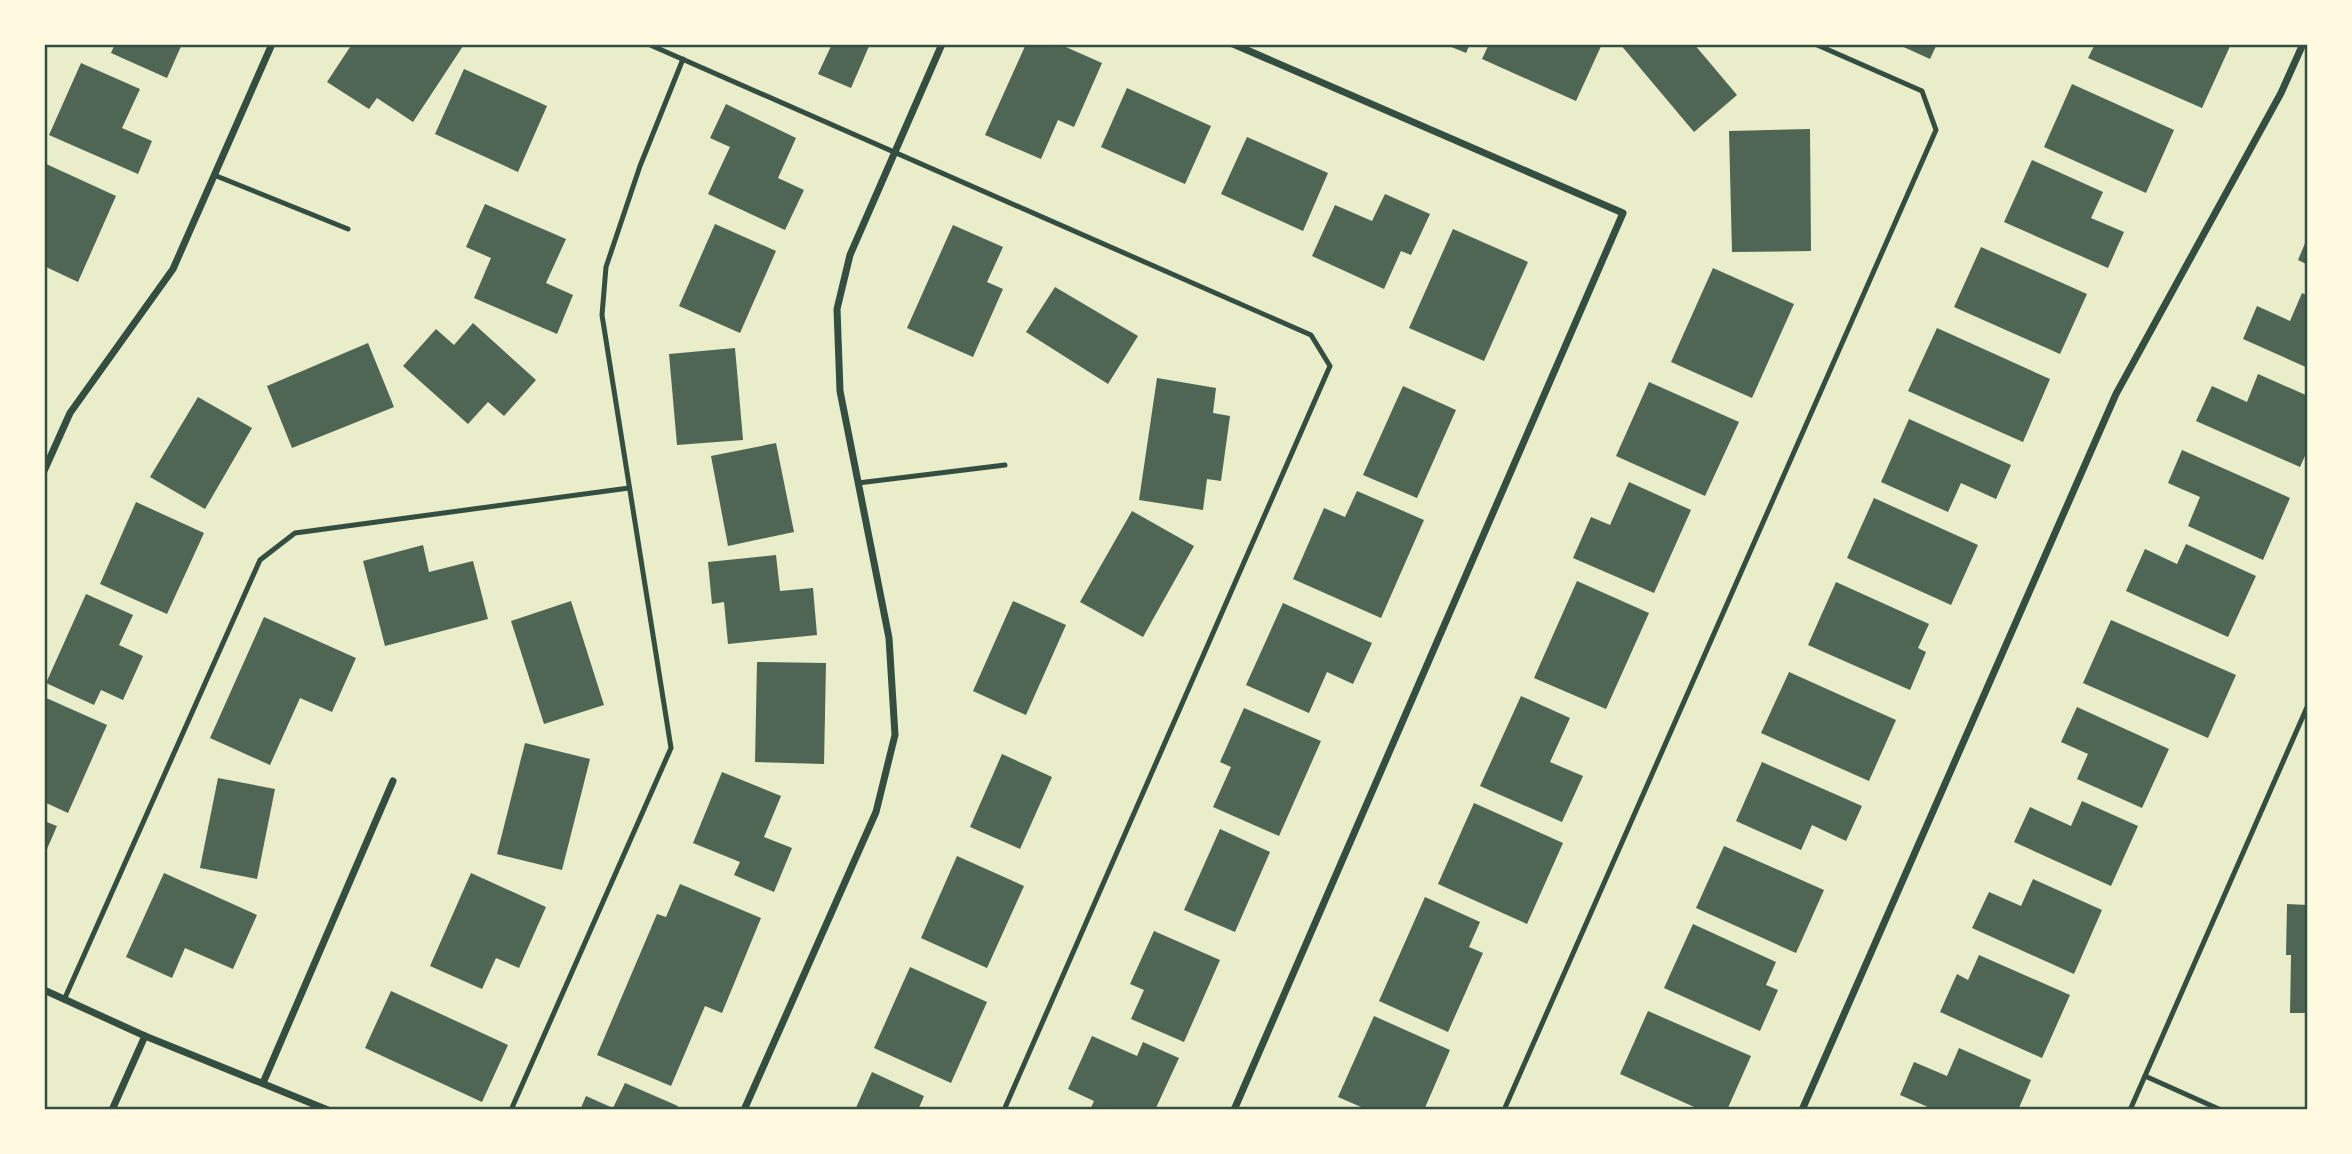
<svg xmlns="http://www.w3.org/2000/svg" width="2352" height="1154" font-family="Spectral,serif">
<rect width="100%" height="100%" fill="#e9edc9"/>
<g fill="#4f6655">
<polygon points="115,44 182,44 167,78 111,53"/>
<polygon points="352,44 460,44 463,46 413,122 377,98 369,109 327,82"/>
<polygon points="832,44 870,44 851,88 818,74"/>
<polygon points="1026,44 1059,44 1102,63 1074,127 1058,120 1041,159 985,135"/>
<polygon points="1444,44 1470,44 1466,53"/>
<polygon points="1489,44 1602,44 1576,101 1482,59"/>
<polygon points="1620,44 1694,44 1737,95 1694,132"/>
<polygon points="1897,44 1937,44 1930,59"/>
<polygon points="2095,44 2231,44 2202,108 2088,58"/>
<polygon points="81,63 140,89 122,128 152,141 138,174 49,135"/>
<polygon points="464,69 547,106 518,172 435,134"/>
<polygon points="2072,84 2174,130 2146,193 2044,147"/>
<polygon points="1127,88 1211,126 1185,184 1101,147"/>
<polygon points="726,104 796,138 778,178 804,190 785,230 708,194 730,147 710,138"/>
<polygon points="1810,129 1811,251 1732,252 1729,131"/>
<polygon points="1247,137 1328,173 1303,231 1221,194"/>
<polygon points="2032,160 2103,192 2091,218 2124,232 2108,268 2004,222"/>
<polygon points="44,163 116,196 78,282 44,266"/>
<polygon points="1385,194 1430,214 1411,255 1401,251 1384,289 1312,256 1335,205 1372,221"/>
<polygon points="485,204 566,239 546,283 573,295 557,334 474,298 491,258 466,247"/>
<polygon points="715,224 776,251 740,333 679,306"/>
<polygon points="953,225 1003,247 987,282 1003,289 973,357 907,328"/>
<polygon points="1453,229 1528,262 1484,361 1409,328"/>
<polygon points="2308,236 2308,265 2298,260"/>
<polygon points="1981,247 2087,294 2060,354 1954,307"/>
<polygon points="1713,268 1794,304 1752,398 1671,362"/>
<polygon points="1055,287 1138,336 1108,384 1026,332"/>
<polygon points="2302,293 2308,296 2308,368 2243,339 2257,306 2290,321"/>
<polygon points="473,323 536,380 504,416 488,402 468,424 403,366 436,329 454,345"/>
<polygon points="1937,328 2050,379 2023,442 1908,391"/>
<polygon points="368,343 394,407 292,448 267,386"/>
<polygon points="735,348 743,440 677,445 669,354"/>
<polygon points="2258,374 2308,396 2308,449 2300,467 2196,421 2212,386 2247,402"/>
<polygon points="1157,378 1216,388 1213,413 1230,416 1221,481 1207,479 1203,510 1139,500"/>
<polygon points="1649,382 1739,422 1705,496 1616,456"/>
<polygon points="1403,386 1456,410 1417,498 1363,475"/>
<polygon points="198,397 252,428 205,509 150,477"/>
<polygon points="1909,419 2011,465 1996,499 1961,483 1948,512 1881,482"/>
<polygon points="776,443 794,532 728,546 711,456"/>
<polygon points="2182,450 2290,498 2263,560 2188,526 2200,497 2168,483"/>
<polygon points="1629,482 1691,510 1654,593 1573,558 1591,517 1610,525"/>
<polygon points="1357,491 1424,520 1381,618 1293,579 1324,508 1345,517"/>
<polygon points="1874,498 1978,545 1951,605 1847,558"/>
<polygon points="136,502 204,533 167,614 100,584"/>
<polygon points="1132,511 1194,546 1143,637 1080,602"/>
<polygon points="2186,544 2256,576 2228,637 2126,591 2145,549 2177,564"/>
<polygon points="423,545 429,572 473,561 488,619 385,646 363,561"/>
<polygon points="776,555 780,591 813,588 817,635 728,644 724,602 712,604 708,562"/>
<polygon points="1577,581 1649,613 1606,709 1534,678"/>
<polygon points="1836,582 1929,624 1918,648 1926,652 1910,690 1808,645"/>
<polygon points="86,594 133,615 119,645 143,656 123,700 101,690 94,705 46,683"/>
<polygon points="571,601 604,705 544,724 511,621"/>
<polygon points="1013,601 1066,625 1026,715 973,691"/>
<polygon points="1283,603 1372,643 1353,684 1327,672 1309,713 1246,685"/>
<polygon points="264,617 356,658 332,712 300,698 270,765 210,738"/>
<polygon points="2111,620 2236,675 2208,738 2083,683"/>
<polygon points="757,662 826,663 824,764 755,762"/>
<polygon points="1789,672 1896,720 1869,781 1761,733"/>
<polygon points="1521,696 1570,718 1550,762 1583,776 1562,822 1480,786"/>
<polygon points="44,697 107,725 68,813 44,802"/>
<polygon points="2077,707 2169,749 2142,808 2077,779 2088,754 2061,742"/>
<polygon points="1244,708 1321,741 1279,836 1213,807 1231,767 1220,762"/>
<polygon points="525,743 590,759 562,870 497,854"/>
<polygon points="1002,754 1052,777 1020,849 970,827"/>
<polygon points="1762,762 1862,806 1846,841 1812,825 1801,850 1736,821"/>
<polygon points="722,772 781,796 764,837 792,848 774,892 734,875 740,862 693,843"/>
<polygon points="218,778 275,789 257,879 200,868"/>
<polygon points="2082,801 2138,826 2111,886 2014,842 2030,807 2071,826"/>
<polygon points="1474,803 1563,843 1527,924 1438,884"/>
<polygon points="44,821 57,826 44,856"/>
<polygon points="1220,829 1270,852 1235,932 1184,910"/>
<polygon points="1724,846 1824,890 1796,953 1696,908"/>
<polygon points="957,856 1024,886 987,968 921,938"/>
<polygon points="164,873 257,915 233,969 185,948 172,978 126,957"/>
<polygon points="471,873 546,907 519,968 496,958 482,989 430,966"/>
<polygon points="2033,879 2102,910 2074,974 1972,928 1989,892 2021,906"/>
<polygon points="680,884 761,918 722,1013 705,1006 671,1086 597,1055 657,914 666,917"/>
<polygon points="1425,897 1480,922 1469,947 1483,953 1448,1032 1379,1001"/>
<polygon points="2287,904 2308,905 2308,1013 2290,1013 2291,955 2286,955"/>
<polygon points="1693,924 1776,962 1766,985 1778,990 1760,1031 1664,988"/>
<polygon points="1154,931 1220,960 1184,1042 1131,1019 1144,990 1130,984"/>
<polygon points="1979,955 2070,995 2042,1058 1940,1012 1957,974 1968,980"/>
<polygon points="910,967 987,1002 951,1083 874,1048"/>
<polygon points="391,991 508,1045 482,1102 365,1048"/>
<polygon points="1648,1011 1751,1056 1727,1110 1701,1110 1620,1074"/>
<polygon points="1374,1016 1450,1050 1424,1110 1368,1110 1338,1097"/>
<polygon points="1092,1036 1137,1056 1143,1042 1179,1058 1155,1110 1090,1110 1094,1101 1068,1089"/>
<polygon points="1959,1048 2031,1080 2018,1110 1935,1110 1900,1095 1914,1062 1947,1076"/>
<polygon points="872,1072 924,1096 918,1110 855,1110"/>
<polygon points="625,1083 678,1106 676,1110 580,1110 586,1096 613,1108"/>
</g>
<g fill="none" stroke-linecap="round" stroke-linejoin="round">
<g stroke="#344e41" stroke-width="5">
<polyline points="648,44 1311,335 1330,366 1004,1110"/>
<polyline points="214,175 348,229"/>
<polyline points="858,483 1005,465"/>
<polyline points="64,1000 260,560 295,533 629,488"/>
<polyline points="2145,1076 2221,1110"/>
<polyline points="511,1110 671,748 602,315 606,267 640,166 683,59"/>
<polyline points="1504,1110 1936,130 1922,91 1815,44"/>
<polyline points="2130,1110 2308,705"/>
</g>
<g stroke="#344e41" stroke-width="7">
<polyline points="1233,44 1623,213 1234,1110"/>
<polyline points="44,471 70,413 173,269 272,44"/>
<polyline points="44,990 145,1036 328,1110"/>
<polyline points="263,1083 393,781"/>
<polyline points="112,1110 145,1036"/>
<polyline points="744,1110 876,812 895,735 889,638 840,391 837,309 850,255 942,44"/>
<polyline points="1802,1110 2116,394 2281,93 2303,44"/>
</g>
</g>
<rect width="2352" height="1154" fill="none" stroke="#fefae0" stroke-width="91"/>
<rect x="46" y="46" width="2260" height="1062" fill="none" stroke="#344e41" stroke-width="2.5"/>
</svg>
